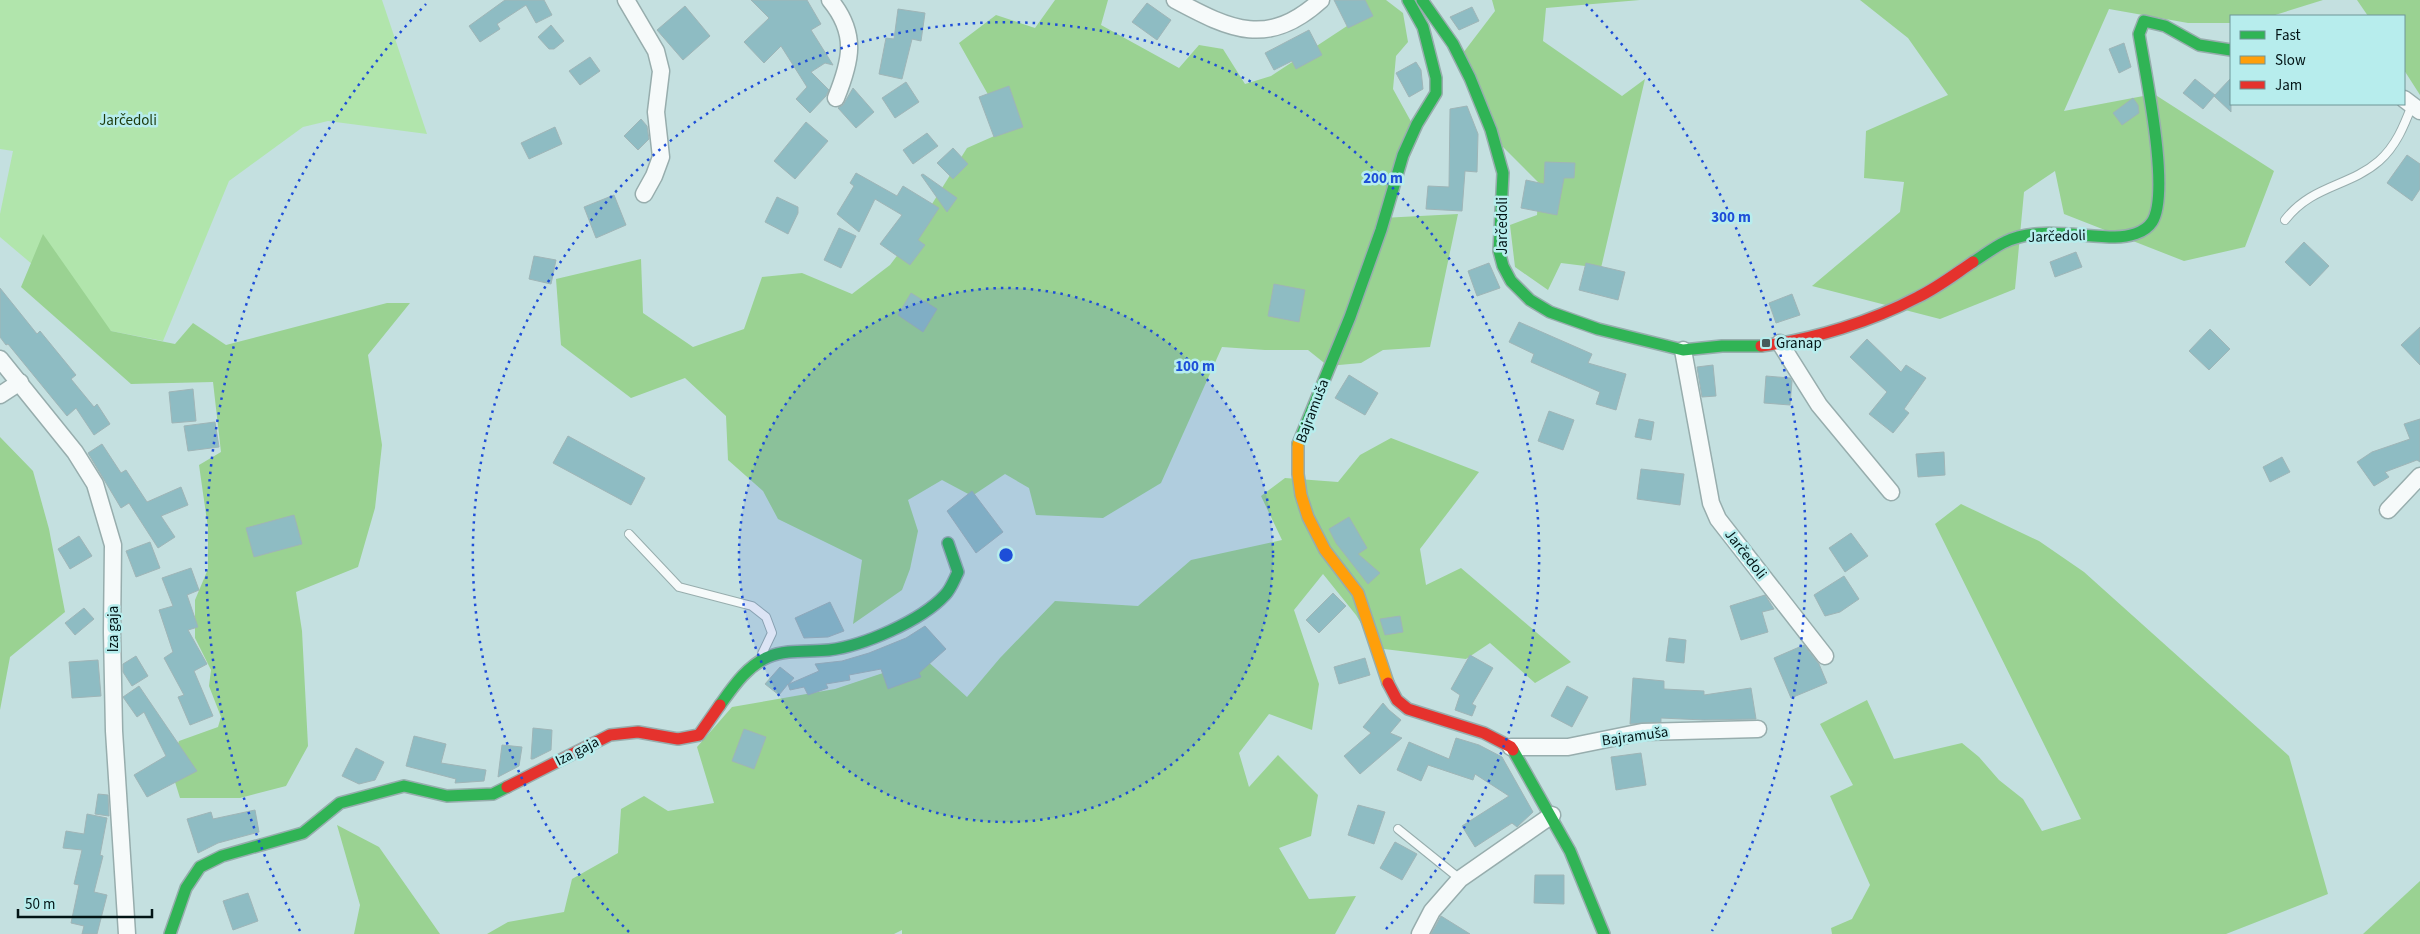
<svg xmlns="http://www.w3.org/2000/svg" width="2420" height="934" font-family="'Source Sans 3',sans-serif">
<rect width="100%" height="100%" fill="#c4e0e0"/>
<polygon fill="#b1e5ac" points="0,0 382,0 427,134 328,121 303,127 229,181 163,341 111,331 0,237 0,214 13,151 0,149"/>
<g fill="#9ad292">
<polygon points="1055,0 1108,0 1101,25 1179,68 1199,45 1223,49 1245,84 1271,76 1347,26 1358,0 1386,0 1403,13 1408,42 1396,56 1393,89 1419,136 1382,218 1458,214 1430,347 1383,350 1361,363 1328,366 1308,350 1265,350 1222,347 1161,483 1103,518 1036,515 1029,488 1005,474 972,496 942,480 908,500 918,531 910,569 902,590 853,624 862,560 778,519 763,491 728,460 726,416 685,378 631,398 561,345 556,279 641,259 643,313 693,347 744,329 762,277 802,273 852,294 890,265 912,236 967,148 1008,130 959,43 996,15 1035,28"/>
<polygon points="1492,0 1640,0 1546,8 1543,41 1622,96 1645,79 1601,268 1561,263 1548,290 1515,267 1510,225 1537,215 1539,183 1503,147 1463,53 1495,11"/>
<polygon points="1860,0 2323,0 2272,16 2231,16 2231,23 2188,23 2109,9 2064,111 2154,94 2274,171 2245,247 2184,261 2064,214 2055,171 2024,192 2015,289 1940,319 1812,286 1900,212 1904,182 1864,178 1866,131 1948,95 1908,38"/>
<polygon points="2357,0 2420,0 2420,95 2404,70 2404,16 2368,16"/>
<polygon points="43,234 111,331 175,344 193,323 226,345 387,303 410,303 368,355 382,445 375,508 358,567 296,592 302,631 308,746 286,786 240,798 180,798 170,766 179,741 218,727 221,717 209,686 211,670 195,638 195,600 208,569 208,528 199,465 221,452 213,382 131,384 21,287"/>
<polygon points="0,437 33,471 49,529 65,612 10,657 0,710"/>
<polygon points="1391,438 1479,472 1420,549 1426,585 1461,568 1571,662 1535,683 1490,643 1466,659 1376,648 1356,615 1323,574 1294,610 1319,684 1312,730 1269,714 1239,753 1249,787 1278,755 1318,795 1311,836 1279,848 1309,899 1356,896 1335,934 902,934 902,930 894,934 487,934 508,922 564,912 572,879 618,853 621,809 644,796 668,811 714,803 697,747 732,707 835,689 925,659 967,697 1000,658 1055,601 1138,606 1191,560 1282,540 1261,496 1285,478 1338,482 1360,455"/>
<polygon points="1961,504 2039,541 2084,572 2289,756 2328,894 2226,934 1832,934 1831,928 1852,919 1870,885 1830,796 1853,785 1820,724 1867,700 1894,759 1962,743 1979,757 1999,780 2023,799 2042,831 2081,819 1935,524"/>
<polygon points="337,825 379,847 440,934 354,934 360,905"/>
<polygon points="2420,881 2420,934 2363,934"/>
</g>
<g fill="#8ebcc3" stroke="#9fb5b7">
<polygon points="505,0 544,0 552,15 536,23 526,5 497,24 500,29 480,42 469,26"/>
<polygon points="751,0 807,0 821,24 811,30 833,65 825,63 811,72 829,90 826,96 810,113 796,99 807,87 781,46 764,63 744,42 769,18"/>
<polygon points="1334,0 1365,0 1373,16 1348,28"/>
<polygon points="1147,3 1171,20 1157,40 1132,22"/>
<polygon points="685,6 710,36 683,60 657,30"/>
<polygon points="1472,7 1479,21 1459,30 1450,17"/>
<polygon points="898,9 925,13 921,41 912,39 902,79 879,74 886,38 894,39"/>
<polygon points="551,25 564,41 554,49 549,49 538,37"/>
<polygon points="1309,30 1322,55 1296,69 1292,61 1274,70 1265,53"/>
<polygon points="2124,43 2131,67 2119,73 2109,49"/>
<polygon points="590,57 600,71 580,85 569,71"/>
<polygon points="1416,62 1421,70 1423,89 1409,97 1396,73"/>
<polygon points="2231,78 2231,112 2214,96"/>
<polygon points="2195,79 2215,95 2203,109 2183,93"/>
<polygon points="906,82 919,102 895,118 882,98"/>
<polygon points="1009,86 1023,127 994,137 979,97"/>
<polygon points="853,88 874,112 856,128 838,108 843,105"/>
<polygon points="2133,98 2138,105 2139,113 2122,125 2113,113"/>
<polygon points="1467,106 1478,134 1477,172 1465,171 1462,211 1426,209 1428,186 1449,187 1450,109"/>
<polygon points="641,119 647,126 649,139 638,150 624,136"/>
<polygon points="806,122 828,141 795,179 774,161"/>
<polygon points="555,127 562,144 529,159 521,143"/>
<polygon points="927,133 938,146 913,164 903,150"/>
<polygon points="953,148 968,164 953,179 937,163"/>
<polygon points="2407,155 2420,164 2420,189 2412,201 2387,183"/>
<polygon points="1545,162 1575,163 1574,178 1564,178 1557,215 1521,208 1526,180 1544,184"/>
<polygon points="856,173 897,196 903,186 939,208 918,240 925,245 910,265 880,244 902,215 875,199 859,232 837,214 854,186 850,183"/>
<polygon points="923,174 957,198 947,212 921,175"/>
<polygon points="614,195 626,225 596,238 584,207"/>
<polygon points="777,197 798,207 798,213 788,234 765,222"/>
<polygon points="839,228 856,236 841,268 824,260"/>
<polygon points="2304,242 2329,266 2310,286 2285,262"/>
<polygon points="2076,252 2082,267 2055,277 2050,262"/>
<polygon points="534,256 556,260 551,284 529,279"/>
<polygon points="1489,263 1500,288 1477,296 1468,271"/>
<polygon points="1586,263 1625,272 1618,300 1579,290"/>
<polygon points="1274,284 1305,290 1299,322 1268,316"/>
<polygon points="0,288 37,334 40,331 76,375 71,379 94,407 97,404 110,424 94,435 76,408 67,416 8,344 6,345 0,337"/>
<polygon points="911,293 937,309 923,332 898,315"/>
<polygon points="1792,294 1800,315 1776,323 1769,303"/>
<polygon points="1519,322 1592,354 1588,363 1626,374 1616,410 1596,404 1600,392 1531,362 1534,354 1509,342"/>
<polygon points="2420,327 2420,365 2401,345"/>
<polygon points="2210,329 2230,349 2209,370 2189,351"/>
<polygon points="1867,339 1901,372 1906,365 1926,378 1904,409 1909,413 1893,433 1869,414 1887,392 1850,357"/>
<polygon points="1713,365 1716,396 1702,397 1697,367"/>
<polygon points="1349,375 1378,393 1365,415 1335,398"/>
<polygon points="1766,376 1790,378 1792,381 1790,405 1764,403"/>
<polygon points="193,389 196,421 172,423 169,392"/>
<polygon points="1549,411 1574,420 1563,450 1538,441"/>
<polygon points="1639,419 1654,422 1651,440 1635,437"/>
<polygon points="2420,419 2420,462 2417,460 2385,472 2389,477 2374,486 2357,462 2372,452 2410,439 2404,424"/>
<polygon points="215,422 219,447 188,451 184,426"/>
<polygon points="568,436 645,478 631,505 553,463"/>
<polygon points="102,444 121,473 126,470 147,502 181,487 188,505 161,516 175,537 158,548 129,503 121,508 88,453"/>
<polygon points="1944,452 1945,475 1918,477 1916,454"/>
<polygon points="2282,457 2290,472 2270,482 2263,467"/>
<polygon points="1641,469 1684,474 1680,505 1637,499"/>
<polygon points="972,491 1003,532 976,553 947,511"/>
<polygon points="294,515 302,544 254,557 246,528"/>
<polygon points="1349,517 1367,548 1358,554 1380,573 1368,584 1336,543 1329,529"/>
<polygon points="1851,533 1868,556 1845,572 1829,548"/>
<polygon points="79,536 92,556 70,569 58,549"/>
<polygon points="150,542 160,568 136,577 126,551"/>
<polygon points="191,568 199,590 187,595 198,627 188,630 207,664 194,671 213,716 190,725 178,697 184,695 164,658 173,652 159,610 173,606 162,578"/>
<polygon points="1844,576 1859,599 1840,612 1825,616 1814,595"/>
<polygon points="1333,593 1346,606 1319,633 1306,620"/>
<polygon points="1765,595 1774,609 1762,612 1768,632 1741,640 1730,606"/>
<polygon points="830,602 844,631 828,637 804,638 795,618"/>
<polygon points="84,608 94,619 75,635 65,623"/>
<polygon points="1400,616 1403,632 1385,635 1380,619"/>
<polygon points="925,626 946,649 919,673 921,677 888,689 881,669 849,675 850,680 826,684 828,688 808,695 804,687 790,690 788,684 779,695 765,684 780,667 794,678 789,684 819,671 815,664 842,661 869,653 906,638"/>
<polygon points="1669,638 1686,640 1684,663 1666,661"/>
<polygon points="1804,645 1819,664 1827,683 1791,698 1774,658"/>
<polygon points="1470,655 1493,668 1472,704 1476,706 1472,716 1455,710 1460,695 1451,689"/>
<polygon points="136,656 148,676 132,686 123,672 123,664"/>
<polygon points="1365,658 1370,675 1339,684 1334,667"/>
<polygon points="98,660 101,696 72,698 69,662"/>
<polygon points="1633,678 1664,681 1664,689 1704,691 1704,695 1751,688 1756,719 1704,720 1661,718 1661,722 1630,724"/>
<polygon points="139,686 197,771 147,797 134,775 166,756 144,712 137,717 123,697"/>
<polygon points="1567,686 1588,697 1572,727 1551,716"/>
<polygon points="1383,703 1389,710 1401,720 1390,733 1402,738 1360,774 1344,756 1371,733 1363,727"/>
<polygon points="533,728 552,730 551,750 533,759 531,759"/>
<polygon points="744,729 766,737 754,769 732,761"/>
<polygon points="414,736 446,744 441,763 486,770 484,781 455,783 456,779 406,766"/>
<polygon points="1456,738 1479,745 1502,757 1533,812 1517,827 1512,823 1475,847 1462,826 1509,796 1475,774 1473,780 1428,765 1421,781 1397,770 1409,742 1449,759"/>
<polygon points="502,745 522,747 519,766 498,777"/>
<polygon points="356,748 384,762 375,780 359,784 342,776"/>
<polygon points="1641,753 1646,785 1616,790 1611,757"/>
<polygon points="98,794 108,795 109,816 95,814"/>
<polygon points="1358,805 1385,812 1374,844 1348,835"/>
<polygon points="255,810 259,832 218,843 198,853 187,819 211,812 213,819"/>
<polygon points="87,814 107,818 100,855 103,856 94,892 107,895 97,934 82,934 84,926 71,923 79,885 74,884 82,850 63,848 66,831 84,834"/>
<polygon points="1395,842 1417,854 1402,880 1380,868"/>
<polygon points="1535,875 1564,875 1564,904 1534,903"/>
<polygon points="248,893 258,921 233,930 223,901"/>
<polygon points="1441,916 1470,934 1431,934"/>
</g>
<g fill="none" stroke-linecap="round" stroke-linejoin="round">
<g stroke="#97adad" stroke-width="10">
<g id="lane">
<path d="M2285 220C2312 185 2349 187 2379 161 2396 146 2404 126 2412 105"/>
<polyline points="629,534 679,587 752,606 766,617 772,633 762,654"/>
<polyline points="1398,829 1460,879"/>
</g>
</g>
<g stroke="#97adad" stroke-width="19">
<g id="street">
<polyline points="626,0 656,51 661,71 656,112 661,157 654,176 644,194"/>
<path d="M830 0C858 34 851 61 836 98"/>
<path d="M1175 0C1231 30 1268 48 1321 0"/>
<polyline points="2404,99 2420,111"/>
<polyline points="1780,343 1819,405 1891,492"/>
<polyline points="1683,350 1711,503 1718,519 1825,656"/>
<polyline points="0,359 75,452 95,484 113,545 112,632 114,731 127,934"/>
<polyline points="0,395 20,382"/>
<polyline points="2388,510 2420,476"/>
<polyline points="1511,747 1568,747 1642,732 1758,729"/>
<polyline points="1420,934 1432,911 1460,879 1552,815"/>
</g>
</g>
<g stroke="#97adad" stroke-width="14">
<g id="fast">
<polyline points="1422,0 1453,44 1470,78 1491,130 1503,173 1499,251 1503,266 1511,281 1530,300 1550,312 1598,329 1683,350 1722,346 1761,346"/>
<path d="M1973 262C1983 256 1994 247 2005 242 2038 226 2080 237 2115 237 2128 237 2145 233 2152 222 2171 193 2145 71 2139 34L2144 21 2165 26 2199 45 2231 50"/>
<polyline points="1298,444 1350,317 1381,230 1403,155 1417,124 1436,93 1436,78 1423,27 1408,0"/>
<path d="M720 705C733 687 747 666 768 657 787 649 809 652 829 650 863 646 921 621 945 595 951 589 954 580 958 572L948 543"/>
<polyline points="1513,750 1570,851 1604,934"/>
<polyline points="170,934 186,888 200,867 222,856 303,833 340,803 404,786 447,796 493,794 507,787"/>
</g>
</g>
<g stroke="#97adad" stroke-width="14">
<polyline id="slow" points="1298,444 1298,474 1301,495 1308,517 1325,550 1358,593 1388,683"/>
</g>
<g stroke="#97adad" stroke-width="14">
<g id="jam">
<path d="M1761 346C1812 340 1873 321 1918 297 1937 288 1955 274 1973 262"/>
<polyline points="1388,683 1397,700 1408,709 1484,733 1511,747 1513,750"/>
<polyline points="507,787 610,735 638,732 678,739 699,735 720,705"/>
</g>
</g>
<use href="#lane" stroke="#f6fafa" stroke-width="8"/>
<use href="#street" stroke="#f6fafa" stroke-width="16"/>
<use href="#fast" stroke="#30b455" stroke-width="11"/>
<use href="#slow" stroke="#ff9f0a" stroke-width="11"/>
<use href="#jam" stroke="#e5322d" stroke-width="11"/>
</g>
<circle cx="1006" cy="555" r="267" fill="#1d4ed8" fill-opacity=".12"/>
<g fill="none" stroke="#1d4ed8" stroke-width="2.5" stroke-dasharray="2.5 5">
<circle cx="1006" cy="555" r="267"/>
<path d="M629 932A533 533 0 1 1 1383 932"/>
<path d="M300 931A800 800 0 0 1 426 4M1586 4A800 800 0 0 1 1712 931"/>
</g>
<rect fill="#465b5c" stroke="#b7eded" stroke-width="2" x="1761" y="338" width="10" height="10" rx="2.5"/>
<g text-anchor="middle" stroke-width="5" stroke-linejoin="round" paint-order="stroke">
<g font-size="15" fill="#1c3a0c" stroke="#b7eded">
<text x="128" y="125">Jarčedoli</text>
</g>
<g font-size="15" fill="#021415" stroke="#b7eded">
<text transform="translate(1502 226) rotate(-90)" y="5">Jarčedoli</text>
<text transform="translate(2057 236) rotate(-2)" y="5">Jarčedoli</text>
<text transform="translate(1312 411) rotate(-69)" y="5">Bajramuša</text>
<text transform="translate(1746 554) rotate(52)" y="5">Jarčedoli</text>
<text transform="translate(113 629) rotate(-90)" y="5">Iza gaja</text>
<text transform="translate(1635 736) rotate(-8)" y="5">Bajramuša</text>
<text transform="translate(577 751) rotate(-27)" y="5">Iza gaja</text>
</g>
<g font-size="15" fill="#021415" stroke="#b7eded" text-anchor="start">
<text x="1776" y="348">Granap</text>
</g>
</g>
<circle cx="1006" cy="555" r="8" fill="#1d4ed8" stroke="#b7eded" stroke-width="2.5"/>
<g font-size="15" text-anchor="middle" font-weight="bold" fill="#1d4ed8" stroke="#b7eded" stroke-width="5" stroke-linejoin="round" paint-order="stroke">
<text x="1383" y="183">200 m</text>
<text x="1731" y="222">300 m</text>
<text x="1195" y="371">100 m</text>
</g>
<rect x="2230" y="15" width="175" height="90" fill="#b7eded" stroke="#6f9697"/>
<rect x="2240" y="31" width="25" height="8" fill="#30b455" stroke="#6f9697"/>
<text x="2275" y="40" font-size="15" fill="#021415">Fast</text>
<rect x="2240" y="56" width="25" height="8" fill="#ff9f0a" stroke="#6f9697"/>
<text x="2275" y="65" font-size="15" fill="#021415">Slow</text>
<rect x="2240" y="81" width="25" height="8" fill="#e5322d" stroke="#6f9697"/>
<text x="2275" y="90" font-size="15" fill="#021415">Jam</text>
<path d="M18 909v8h134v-8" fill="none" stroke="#021415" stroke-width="2.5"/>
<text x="25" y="909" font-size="15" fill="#021415" stroke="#b7eded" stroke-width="4" paint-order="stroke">50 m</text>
</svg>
